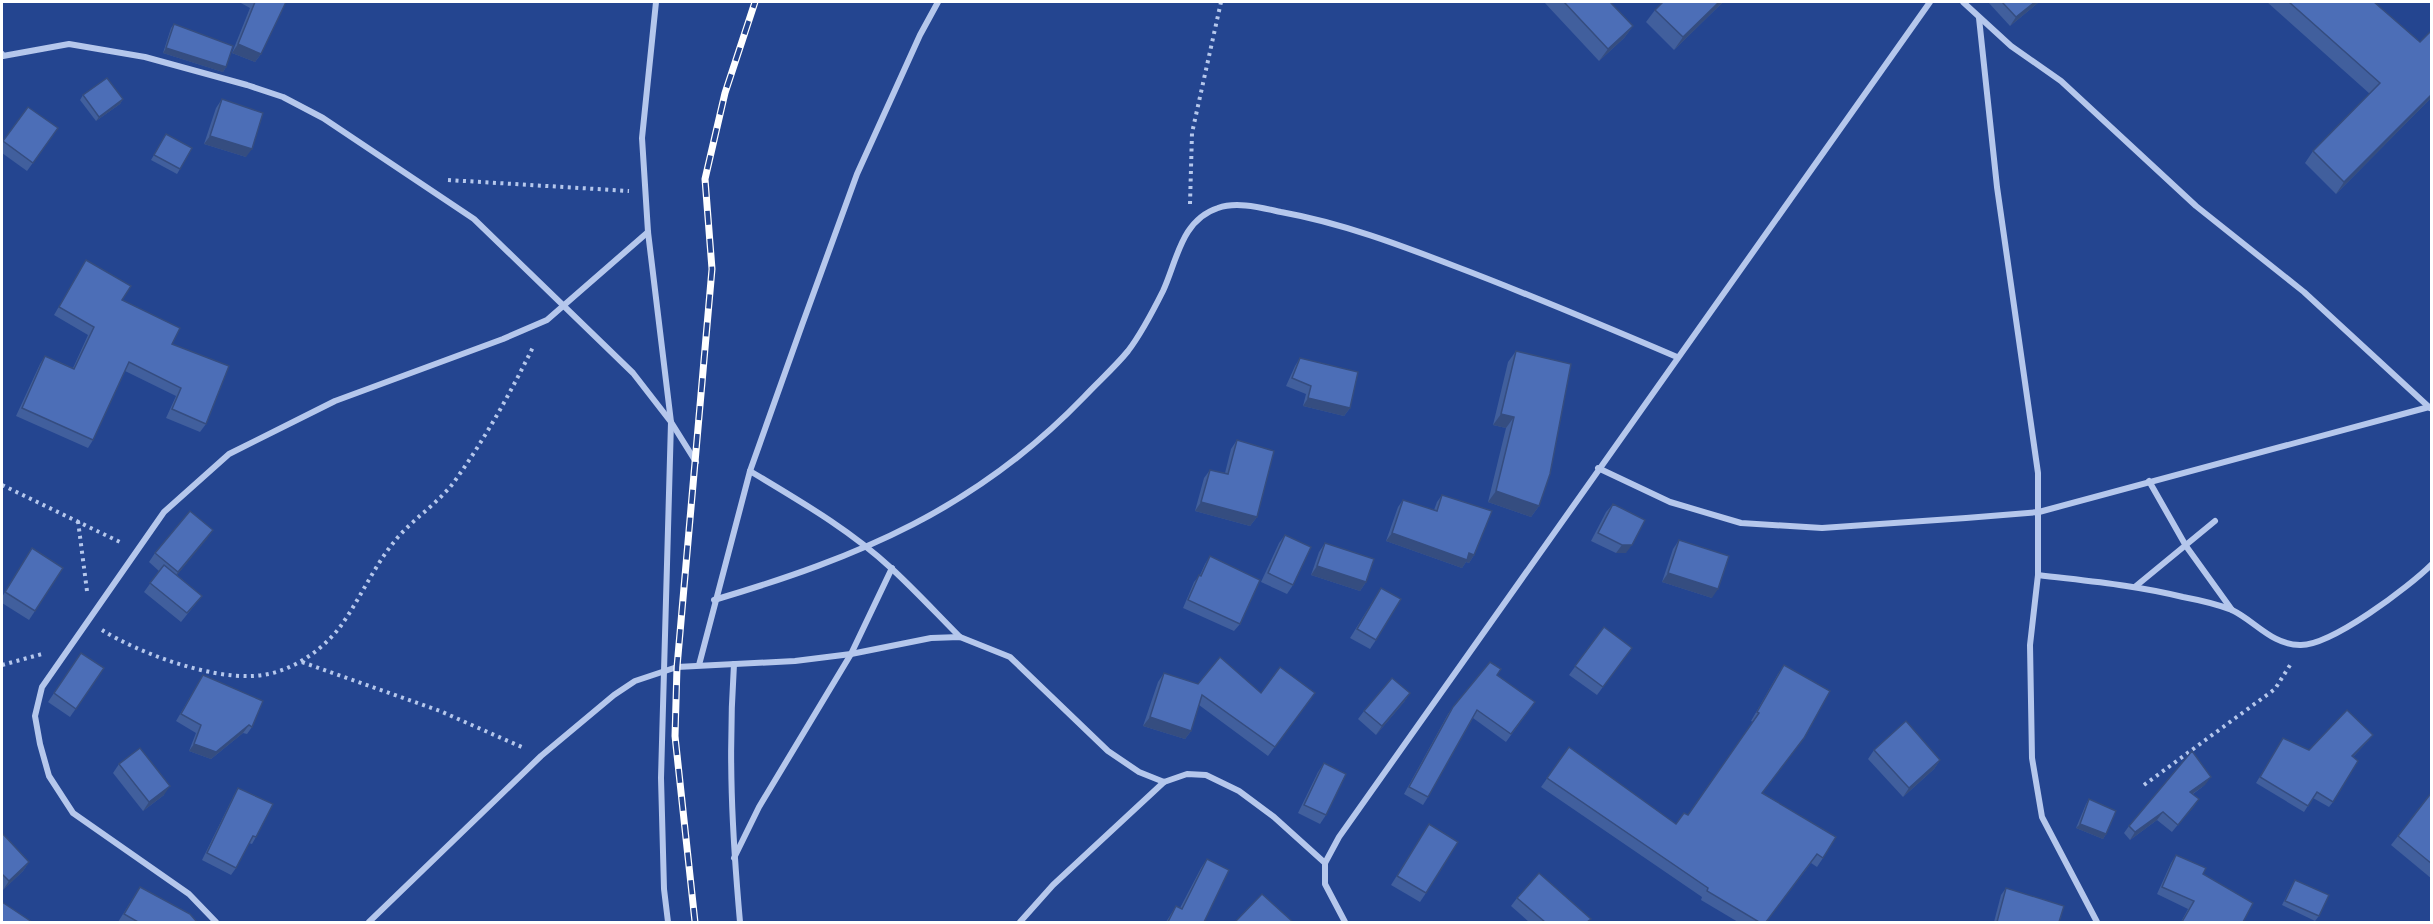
<svg xmlns="http://www.w3.org/2000/svg" width="2433" height="924" font-family="'Source Sans 3',sans-serif">
<rect width="100%" height="100%" fill="#244590"/>
<g fill="none" stroke-linecap="round" stroke-linejoin="round">
<g stroke="#b5c7ec" stroke-width="4" stroke-dasharray="3 4.5" stroke-linecap="butt">
<polyline points="448,180 629,191"/>
<polyline points="1190,204 1192,133 1221,2"/>
<polyline points="2,485 122,543"/>
<polyline points="78,521 87,591"/>
<path d="M102 630C139 653 207 678 252 676 286 675 319 654 340 627 361 598 375 563 399 536 416 517 439 502 454 482 485 439 511 392 534 345"/>
<polyline points="302,662 440,711 524,748"/>
<polyline points="2,665 42,654"/>
<polyline points="2144,785 2275,689 2292,662"/>
</g>
<g stroke="#b5c7ec" stroke-width="6">
<polyline points="656,2 642,138 648,232 671,422 661,778 664,889 668,922"/>
<polyline points="1963,2 2011,46 2061,81 2196,206 2304,292 2430,408"/>
<polyline points="1979,18 1997,187 2038,473 2038,575 2030,645 2032,758 2042,817 2097,922"/>
<polyline points="2,54 3,56 69,44 145,57 247,85 283,97 323,118 474,219 633,373 671,422 696,462"/>
<polyline points="1598,468 1670,502 1741,523 1822,528 1966,518 2039,512 2429,407"/>
<path d="M750 471C798 500 849 529 891 568 915 590 937 614 960 637"/>
<polyline points="2149,481 2186,546 2232,610"/>
<path d="M2038 575C2087 581 2135 585 2183 597 2199 600 2217 604 2232 610 2255 621 2272 645 2300 645 2331 646 2409 587 2432 564"/>
<polyline points="2136,586 2215,521"/>
<path d="M714 600C859 557 976 509 1084 397 1098 382 1115 367 1128 351 1141 334 1153 311 1163 291 1177 261 1181 220 1218 208 1237 201 1262 208 1281 212 1342 223 1400 245 1457 267 1531 295 1604 326 1677 357"/>
<path d="M734 664C728 754 732 832 740 922"/>
<polyline points="699,665 750,471 802,325 857,174 920,35 938,2"/>
<polyline points="734,858 759,807 851,654 892,568"/>
<polyline points="216,922 189,894 73,813 49,776 40,744 35,716 42,687 164,512 229,454 335,401 503,339 547,320 648,232"/>
<polyline points="369,922 541,756 614,695 635,681 677,667 795,661 851,654 931,638 960,637 1010,657 1108,751 1139,772 1164,782 1187,774 1206,775 1239,791 1274,817 1325,863"/>
<polyline points="1020,922 1053,885 1164,782"/>
<polyline points="1345,922 1325,884 1325,863 1339,837 1930,2"/>
</g>
<g stroke="#fff" stroke-width="7">
<polyline id="rail" points="695,922 675,736 677,667 712,269 705,179 725,93 755,2"/>
</g>
<use href="#rail" stroke="#244590" stroke-width="4.5" stroke-dasharray="14" stroke-linecap="butt"/>
</g>
<g fill="#415f9d">
<polygon points="239,2 286,2 261,54 255,62 232,53 250,8"/>
<polygon points="1544,2 1610,2 1633,26 1624,38 1599,61"/>
<polygon points="1663,2 1723,2 1674,50 1646,22 1655,10"/>
<polygon points="1988,2 2039,2 2010,26"/>
<polygon points="2267,2 2374,2 2420,42 2432,30 2432,97 2336,194 2305,163 2313,151 2370,94"/>
<polygon points="174,24 226,67 223,72 163,53 171,28"/>
<polygon points="83,95 123,99 120,104 96,121 80,100"/>
<polygon points="222,99 246,157 204,144 216,108"/>
<polygon points="28,107 58,128 27,171 2,153 2,144"/>
<polygon points="166,134 180,169 177,174 151,160"/>
<polygon points="86,260 122,300 172,344 206,424 200,432 166,418 176,396 125,371 93,440 88,448 16,416 40,364 45,356 73,368 88,335 54,315"/>
<polygon points="1516,351 1539,506 1531,517 1488,502 1506,428 1493,425 1508,362"/>
<polygon points="1300,358 1350,408 1344,416 1303,406 1306,394 1286,386 1295,366"/>
<polygon points="1237,440 1257,517 1250,526 1195,511 1204,478 1210,470 1225,473 1231,449"/>
<polygon points="1442,495 1474,555 1469,563 1466,562 1462,568 1386,541 1398,507 1403,500 1434,510 1437,502"/>
<polygon points="1613,504 1626,553 1616,553 1591,541 1606,512"/>
<polygon points="213,530 177,575 202,596 181,622 144,592 159,571 149,562 155,553"/>
<polygon points="1285,535 1293,585 1287,594 1261,582 1279,543"/>
<polygon points="1679,540 1712,598 1662,582 1673,549"/>
<polygon points="1325,543 1366,582 1360,591 1311,575 1319,552"/>
<polygon points="32,548 35,611 29,620 2,603 2,597"/>
<polygon points="1210,556 1240,624 1234,631 1183,608 1194,582 1200,575 1205,564"/>
<polygon points="1381,588 1376,640 1370,649 1350,638"/>
<polygon points="1604,627 1632,648 1597,695 1569,675"/>
<polygon points="81,653 104,668 70,717 48,702"/>
<polygon points="1784,665 1763,793 1823,858 1817,867 1811,863 1766,922 1738,922 1701,900 1702,897 1541,787 1569,747 1676,824 1688,815 1753,722 1751,721 1778,674"/>
<polygon points="1164,673 1198,684 1261,693 1315,693 1268,756 1199,705 1191,731 1185,739 1143,726 1158,682"/>
<polygon points="203,675 252,727 247,734 243,733 211,759 189,751 196,733 176,721"/>
<polygon points="1410,693 1404,702 1376,735 1358,719 1364,711"/>
<polygon points="1535,702 1506,742 1473,718 1428,797 1423,805 1404,794 1448,714 1453,707"/>
<polygon points="2283,738 2309,750 2369,740 2353,757 2333,802 2329,807 2313,798 2304,812 2256,783"/>
<polygon points="1874,750 1940,760 1934,769 1903,797 1868,759"/>
<polygon points="1324,763 1326,815 1320,824 1298,813 1318,772"/>
<polygon points="119,764 164,795 143,811 113,773"/>
<polygon points="2205,785 2193,794 2199,799 2172,832 2157,820 2130,840 2124,833 2129,826"/>
<polygon points="238,788 256,837 252,844 249,843 236,868 231,875 202,860 234,795"/>
<polygon points="2432,792 2432,879 2391,845"/>
<polygon points="2089,799 2106,834 2103,839 2076,828 2086,804"/>
<polygon points="1429,824 1426,893 1420,902 1391,885"/>
<polygon points="2,833 29,862 23,871 3,890 2,889"/>
<polygon points="2176,855 2203,874 2243,922 2181,922 2188,909 2157,894 2171,863"/>
<polygon points="1207,859 1204,922 1166,922 1176,906 1180,908 1201,868"/>
<polygon points="2295,880 2319,916 2315,921 2282,905 2292,885"/>
<polygon points="140,887 197,922 118,922"/>
<polygon points="2006,888 2059,922 1994,922 2001,895"/>
<polygon points="1517,898 1591,919 1588,922 1529,922 1511,906"/>
</g>
<g fill="#354d80">
<polygon points="1719,2 1723,2 1674,50 1683,37"/>
<polygon points="2035,2 2039,2 2010,26 2016,17"/>
<polygon points="1633,26 1624,38 1599,61 1608,49"/>
<polygon points="238,44 261,54 255,62 232,53"/>
<polygon points="166,48 226,67 223,72 163,53"/>
<polygon points="2432,94 2432,97 2336,194 2344,182"/>
<polygon points="123,99 120,104 96,121 99,117"/>
<polygon points="210,136 252,149 246,157 204,144"/>
<polygon points="1308,398 1350,408 1344,416 1303,406"/>
<polygon points="1501,414 1514,417 1506,428 1493,425"/>
<polygon points="1496,491 1539,506 1531,517 1488,502"/>
<polygon points="1201,502 1257,517 1250,526 1195,511"/>
<polygon points="213,530 207,539 172,581 178,572"/>
<polygon points="1392,533 1469,553 1474,555 1469,563 1466,562 1462,568 1386,541"/>
<polygon points="1622,545 1632,545 1626,553 1616,553"/>
<polygon points="1317,566 1366,582 1360,591 1311,575"/>
<polygon points="1668,573 1718,589 1712,598 1662,582"/>
<polygon points="1410,693 1404,702 1376,735 1382,726"/>
<polygon points="1150,717 1191,731 1185,739 1143,726"/>
<polygon points="249,725 243,733 211,759 189,751 194,744"/>
<polygon points="2373,735 2369,740 2348,762 2352,756"/>
<polygon points="1940,760 1934,769 1903,797 1909,788"/>
<polygon points="2211,777 2205,785 2185,799 2190,792"/>
<polygon points="170,786 164,795 143,811 149,802"/>
<polygon points="2199,799 2194,807 2172,832 2178,825"/>
<polygon points="2163,812 2157,820 2130,840 2135,832"/>
<polygon points="2080,824 2106,834 2103,839 2076,828"/>
<polygon points="29,862 23,871 3,890 9,881"/>
</g>
<g fill="#4c6eb7" stroke="#354d80" stroke-width="1.5">
<polygon points="255,2 286,2 261,54 238,44"/>
<polygon points="1564,2 1610,2 1633,26 1608,49"/>
<polygon points="1663,2 1719,2 1683,37 1655,10"/>
<polygon points="2002,2 2035,2 2016,17"/>
<polygon points="2289,2 2374,2 2420,42 2432,30 2432,94 2344,182 2313,151 2380,83"/>
<polygon points="174,24 233,46 226,67 166,48"/>
<polygon points="107,78 123,99 99,117 83,95"/>
<polygon points="222,99 263,113 252,149 210,136"/>
<polygon points="28,107 58,128 33,163 3,141"/>
<polygon points="166,134 192,148 180,169 154,155"/>
<polygon points="86,260 131,286 122,300 180,328 172,344 229,366 206,424 172,409 181,388 129,362 93,440 22,408 45,356 74,369 94,327 59,307"/>
<polygon points="1516,351 1571,364 1550,474 1539,506 1496,491 1514,417 1501,414"/>
<polygon points="1300,358 1358,372 1350,408 1308,398 1311,386 1292,378"/>
<polygon points="1237,440 1274,451 1257,517 1201,502 1210,470 1228,474"/>
<polygon points="1442,495 1492,511 1474,555 1469,553 1467,560 1392,533 1403,500 1437,511"/>
<polygon points="1613,504 1645,520 1632,545 1622,545 1598,533"/>
<polygon points="190,511 213,530 178,572 155,553"/>
<polygon points="1285,535 1311,547 1293,585 1268,573"/>
<polygon points="1679,540 1729,556 1718,589 1668,573"/>
<polygon points="1325,543 1374,559 1366,582 1317,566"/>
<polygon points="32,548 63,568 35,611 5,592"/>
<polygon points="1210,556 1260,580 1240,624 1188,600 1199,575 1201,576"/>
<polygon points="164,565 202,596 187,613 150,583"/>
<polygon points="1381,588 1401,599 1376,640 1357,629"/>
<polygon points="1604,627 1632,648 1603,687 1575,666"/>
<polygon points="81,653 104,668 76,709 54,693"/>
<polygon points="1220,657 1261,693 1280,667 1315,693 1275,747 1202,695 1191,731 1150,717 1164,673 1198,684"/>
<polygon points="1490,662 1501,669 1497,675 1535,702 1511,734 1477,710 1428,797 1409,787 1453,707"/>
<polygon points="1784,665 1830,691 1804,738 1762,793 1836,837 1823,858 1817,854 1766,922 1759,922 1707,891 1708,888 1547,778 1569,747 1676,824 1684,813 1688,815 1759,713 1757,712"/>
<polygon points="203,675 263,701 252,727 249,725 216,752 194,744 201,725 181,714"/>
<polygon points="1392,678 1410,693 1382,726 1364,711"/>
<polygon points="2347,710 2373,735 2352,756 2358,761 2333,802 2317,792 2308,806 2260,777 2283,738 2309,750"/>
<polygon points="1906,721 1940,760 1909,788 1874,750"/>
<polygon points="140,748 170,786 149,802 119,764"/>
<polygon points="2192,751 2211,777 2190,792 2199,799 2178,825 2163,812 2135,832 2129,826"/>
<polygon points="1324,763 1346,774 1326,815 1304,805"/>
<polygon points="238,788 273,804 256,837 253,836 236,868 207,853"/>
<polygon points="2432,792 2432,864 2398,836"/>
<polygon points="2089,799 2116,811 2106,834 2080,824"/>
<polygon points="1429,824 1458,842 1426,893 1397,876"/>
<polygon points="2,833 29,862 9,881 2,874"/>
<polygon points="2176,855 2206,868 2203,874 2253,903 2243,922 2182,922 2194,901 2162,887"/>
<polygon points="1207,859 1229,870 1204,922 1168,922 1176,906 1182,909"/>
<polygon points="1539,873 1591,919 1587,922 1545,922 1517,898"/>
<polygon points="2295,880 2329,895 2319,916 2285,901"/>
<polygon points="140,887 190,914 197,922 138,922 124,914"/>
<polygon points="2006,888 2064,906 2059,922 1997,922"/>
<polygon points="1262,894 1293,922 1235,922"/>
<polygon points="2,902 32,922 2,922"/>
</g>
<rect width="2433" height="924" fill="none" stroke="#ffffff" stroke-width="6"/>
</svg>
